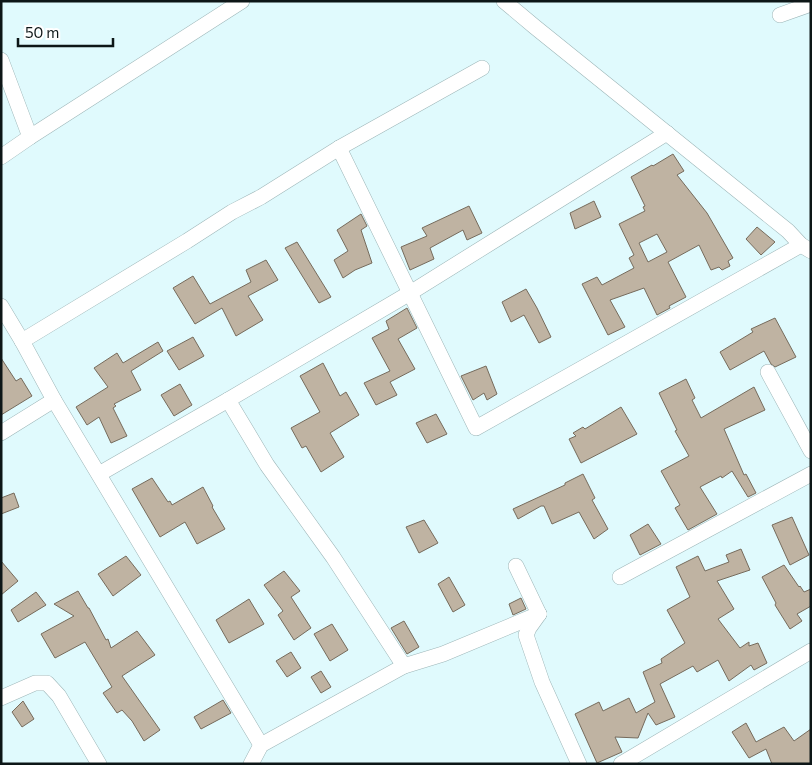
<svg xmlns="http://www.w3.org/2000/svg" width="812" height="765" font-family="Commissioner,sans-serif">
<rect width="100%" height="100%" fill="#e0fafd"/>
<g fill="#bfb3a2" stroke="#766b5c" fill-rule="evenodd">
<path d="M673 154 684 171 677 175 707 213 733 258 728 261 730 266 722 270 719 267 711 270 699 245 668 262 686 297 669 306 670 308 657 315 644 288 610 300 625 327 608 335 582 284 597 277 602 285 634 268 629 258 634 255 619 224 645 211 643 207 645 206 631 177 652 165 653 166ZM657 234 667 252 648 262 639 243Z"/>
<polygon points="594,201 601,217 575,229 570,213"/>
<polygon points="469,206 482,233 467,240 463,230 430,248 434,259 410,270 401,247 427,236 422,228"/>
<polygon points="361,214 367,226 361,230 372,263 355,270 343,278 334,260 348,251 337,230"/>
<polygon points="757,227 775,242 761,255 746,239"/>
<polygon points="297,242 331,297 319,303 285,248"/>
<polygon points="266,260 278,280 248,296 263,320 236,336 222,308 195,324 173,288 193,276 210,304 251,282 246,270"/>
<polygon points="526,289 537,308 551,337 539,343 524,315 511,322 502,302"/>
<polygon points="407,308 417,328 398,339 415,369 390,382 397,395 376,405 364,383 390,371 372,338 389,329 386,321"/>
<polygon points="775,318 796,357 775,367 771,364 764,351 730,370 720,352 753,332 751,329"/>
<polygon points="193,337 204,356 179,370 167,351"/>
<polygon points="158,342 163,351 131,371 141,390 114,404 116,406 113,408 127,436 111,443 99,417 87,425 76,407 108,387 94,368 117,353 123,363"/>
<polygon points="1,358 16,381 21,378 32,396 1,415"/>
<polygon points="323,363 340,396 346,392 359,415 330,433 344,457 321,472 306,446 302,448 291,428 320,412 300,376"/>
<polygon points="486,366 497,394 487,400 484,393 473,400 461,376"/>
<polygon points="686,379 695,398 692,400 701,418 754,387 765,410 724,429 744,475 746,474 756,493 748,497 732,471 722,478 721,476 700,487 717,514 688,530 675,508 680,505 661,471 689,456 675,431 677,430 659,393"/>
<polygon points="180,384 192,405 174,416 161,395"/>
<polygon points="621,407 637,434 581,463 569,439 576,436 573,433 583,427 585,429"/>
<polygon points="436,414 447,434 427,443 416,423"/>
<polygon points="583,474 595,498 592,500 608,529 594,539 579,512 552,524 544,506 541,506 518,519 513,509 565,485 565,483"/>
<polygon points="152,478 168,502 170,501 172,505 203,487 213,506 212,507 225,529 197,544 185,522 160,537 132,489"/>
<polygon points="14,493 19,507 1,514 1,498"/>
<polygon points="792,517 809,555 790,565 772,525"/>
<polygon points="424,520 438,543 419,553 406,527"/>
<polygon points="648,524 661,544 640,555 630,535"/>
<polygon points="741,549 750,570 717,581 734,609 718,619 740,648 749,642 749,646 758,643 767,663 754,670 751,665 729,681 718,660 697,672 693,666 660,684 675,717 656,725 648,713 638,738 615,737 622,752 597,763 575,714 599,702 603,711 629,698 636,713 655,702 643,672 662,663 661,659 685,643 667,610 690,597 676,567 698,556 705,571 729,562 726,555"/>
<polygon points="126,556 141,575 113,596 98,574"/>
<polygon points="1,561 18,581 1,595"/>
<polygon points="784,565 799,587 800,586 804,592 811,589 811,606 797,614 802,621 790,629 775,605 776,603 762,577"/>
<polygon points="284,571 300,591 291,597 311,628 294,640 278,615 283,611 264,585"/>
<polygon points="449,577 465,605 453,612 438,584"/>
<polygon points="78,591 88,608 89,608 106,640 108,639 111,648 137,631 155,655 122,676 160,730 144,741 132,721 122,710 117,713 103,693 112,687 85,642 55,658 41,634 74,616 54,604"/>
<polygon points="36,592 46,605 18,622 11,610"/>
<polygon points="521,598 526,609 513,615 509,604"/>
<polygon points="249,599 264,624 229,643 216,620"/>
<polygon points="404,621 419,647 407,654 391,628"/>
<polygon points="332,624 348,650 330,661 314,634"/>
<polygon points="291,652 301,668 287,677 276,661"/>
<polygon points="321,671 331,687 321,693 311,677"/>
<polygon points="223,700 231,713 201,729 194,717"/>
<polygon points="23,701 34,719 22,727 12,712"/>
<polygon points="746,723 756,742 784,727 794,741 811,729 811,764 772,764 766,749 749,758 732,732"/>
</g>
<g fill="none" stroke-linecap="round" stroke-linejoin="round">
<g stroke="#9db6b8" stroke-width="16">
<g id="minor">
<polyline points="504,1 535,27 788,231 801,245 811,251"/>
<polyline points="780,15 811,4"/>
<polyline points="1,60 30,137"/>
<polyline points="339,148 476,428 801,245"/>
<polyline points="1,157 30,137 242,1"/>
<polyline points="1,306 22,341 54,400 261,745"/>
<polyline points="22,341 187,241 232,212 261,197 339,148 482,68"/>
<polyline points="768,372 811,451"/>
<polyline points="228,400 267,465 333,557 404,666"/>
<polyline points="1,433 54,400"/>
<polyline points="99,474 228,400 410,293 667,133"/>
<polyline points="516,566 539,614"/>
<polyline points="620,577 811,474"/>
<polyline points="539,614 529,628 526,635 542,682 579,764"/>
<polyline points="1,698 35,683 47,683 59,696 99,764"/>
<polyline points="251,764 261,745 404,666 443,654 539,614"/>
<polyline points="621,764 811,651"/>
</g>
</g>
<use href="#minor" stroke="#fff" stroke-width="15"/>
</g>
<rect width="812" height="765" fill="none" stroke="#0d1617" stroke-width="5"/>
<path d="M18 38v8h95v-8" fill="none" stroke="#0d1617" stroke-width="2.5"/>
<text x="25" y="38" font-size="15" fill="#0d1617" stroke="#ffffff" stroke-width="4" paint-order="stroke">50 m</text>
</svg>
